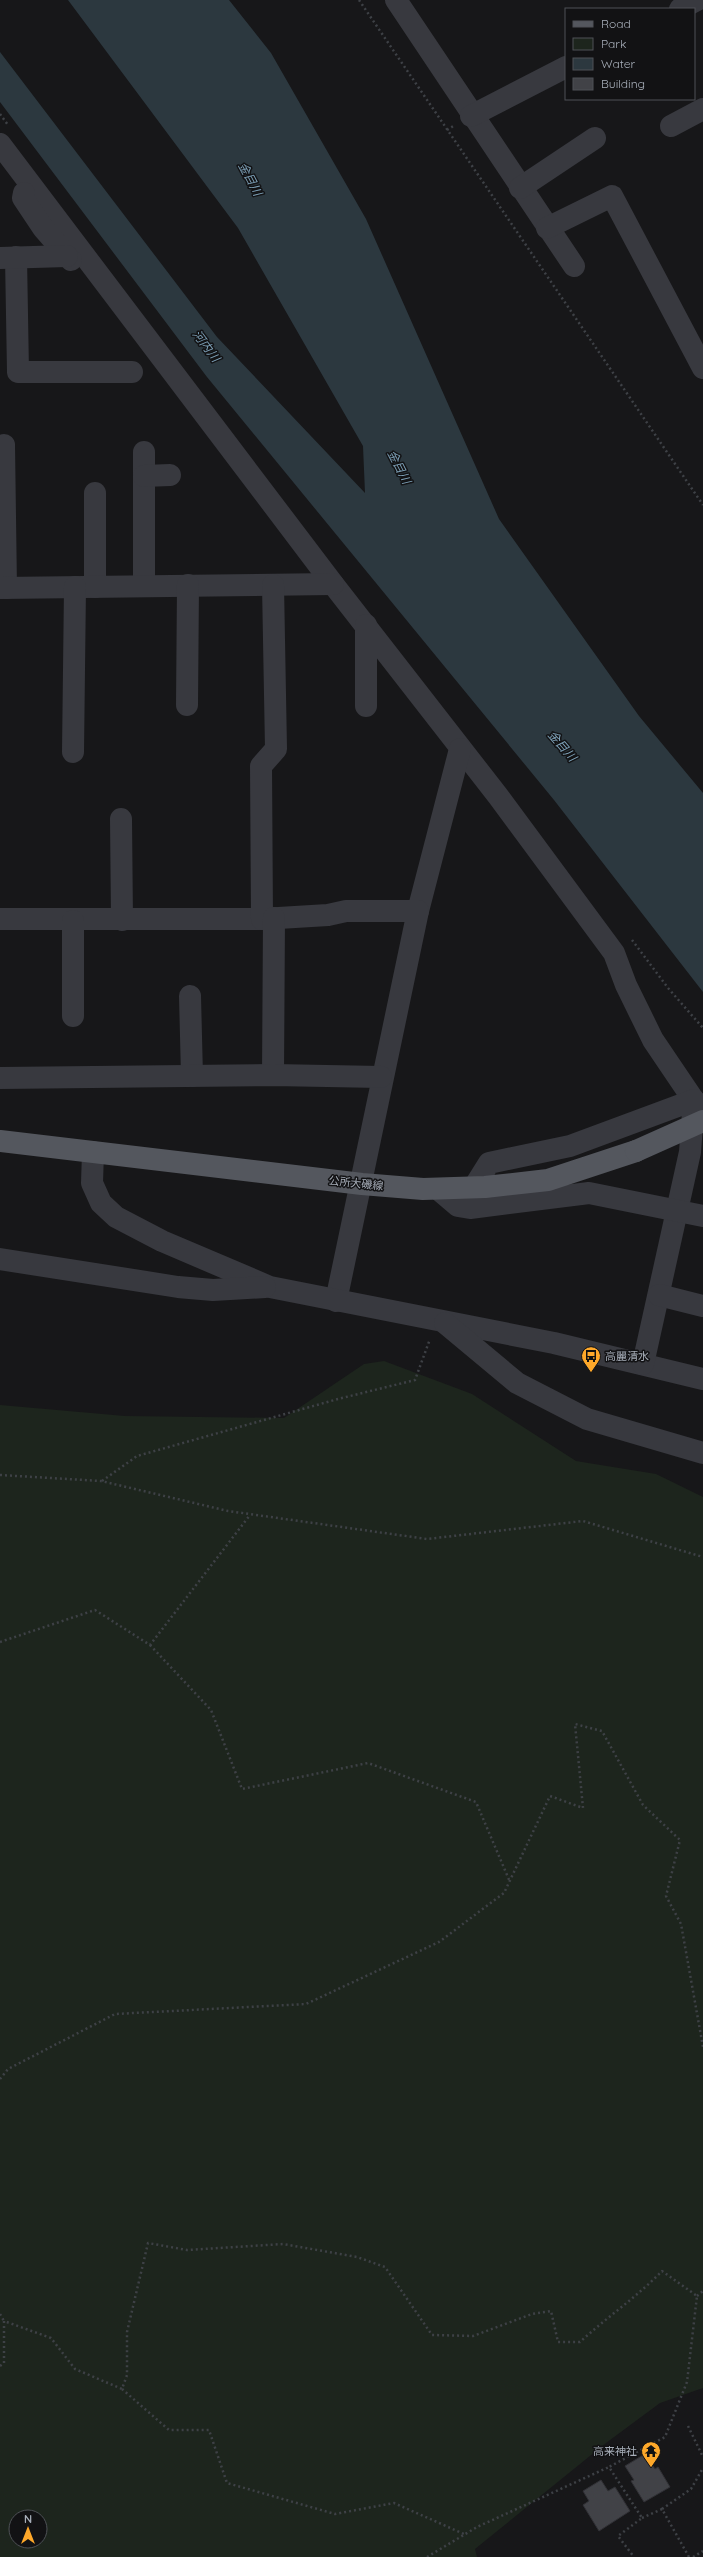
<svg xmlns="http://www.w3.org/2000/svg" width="703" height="2557" font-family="Quicksand,'Noto Sans JP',sans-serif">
<rect width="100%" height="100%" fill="#171719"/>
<path fill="#1d251d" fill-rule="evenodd" d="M384 1361 472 1394 576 1461 656 1474 703 1497V2388L660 2403 606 2443 475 2549 477 2557H0V1405L125 1416 284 1418 364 1364ZM16 2517H40V2541H16Z"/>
<polygon fill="#2c383f" points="68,0 229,0 271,53 366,219 499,519 639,716 703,793 703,992 554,800 207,377 0,102 0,52 217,337 365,493 363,446 238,228"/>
<g fill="#414247" stroke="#313136">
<polygon points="645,2454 655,2469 658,2467 670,2487 644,2502 631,2481 634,2480 625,2466"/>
<polygon points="601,2480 608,2491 615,2487 630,2511 599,2531 583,2505 589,2501 583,2491"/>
</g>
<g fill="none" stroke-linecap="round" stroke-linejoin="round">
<g stroke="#3e4146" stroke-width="2.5" stroke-dasharray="2 3" stroke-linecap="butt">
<polyline points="359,0 703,505"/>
<polyline points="0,114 8,125"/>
<polyline points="447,130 455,125"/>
<polyline points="632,940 668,988 703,1028"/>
<polyline points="0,1475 101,1481 228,1511 427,1539 583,1521 703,1557"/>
<polyline points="102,1481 137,1456 338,1399 415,1380 430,1339"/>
<polyline points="0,1642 95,1610 150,1645 250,1515"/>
<polyline points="150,1645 211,1710 242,1789 368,1763 476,1802 510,1882"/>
<polyline points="0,2079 8,2069 115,2014 306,2004 439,1942 504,1893 550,1796 583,1808 575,1724 602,1731 643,1805 680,1840 666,1896 681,1924 703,2047"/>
<polyline points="697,2296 703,2291"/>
<polyline points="0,2314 4,2321"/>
<path d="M0 2366 4 2363V2321L51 2338 75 2369 122 2389 127 2375V2332L148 2243 187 2250 283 2244 357 2257 385 2267 432 2335 473 2336 532 2314 551 2311 558 2342H580C607 2317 637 2297 662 2271L697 2296 687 2382 665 2437 609 2467 642 2518 618 2536 634 2557"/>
<polyline points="122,2389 169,2430 209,2430 227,2483 335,2514 394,2503 464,2534"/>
<polyline points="688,2426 703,2457"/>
<polyline points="662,2509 691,2489 703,2468"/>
<polyline points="642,2518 662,2509 689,2557"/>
<polyline points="427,2557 477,2527 609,2467"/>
<polyline points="693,2557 703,2551"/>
</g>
<g stroke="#38393f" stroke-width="22">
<polyline points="396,0 574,266"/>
<polyline points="680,9 697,0"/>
<polyline points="471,116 566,67"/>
<polyline points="671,126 703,109"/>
<polyline points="0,144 333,584 498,796 614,953 626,985 653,1040 703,1114"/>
<polyline points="520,188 595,138"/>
<polyline points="24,193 23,198 43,228 71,260"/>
<polyline points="547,228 612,196 703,368"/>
<polyline points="16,257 18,372 132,372"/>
<polyline points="0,258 67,256"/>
<polyline points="4,445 6,588"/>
<polyline points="144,452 144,586"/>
<polyline points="144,476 170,475"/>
<polyline points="95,587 95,493"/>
<polyline points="0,588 333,584"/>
<polyline points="187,705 188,585"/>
<polyline points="366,706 366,625"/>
<polyline points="73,752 75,587"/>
<polyline points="121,819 122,920"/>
<polyline points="418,911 460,749"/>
<polyline points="0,919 262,919 328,915 346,911 418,911 336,1301"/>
<polyline points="262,919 261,766 276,749 273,585"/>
<polyline points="73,921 73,1016"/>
<polyline points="190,996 192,1076"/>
<polyline points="273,1075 274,918"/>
<polyline points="0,1078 273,1075 381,1077"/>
<polyline points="93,1152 92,1183 101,1203 116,1217 162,1241 270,1287 554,1343 703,1379"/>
<polyline points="474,1187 489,1163 570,1146 694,1100 690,1152 643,1364"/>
<polyline points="438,1189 458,1206 470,1208 589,1193 703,1216"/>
<polyline points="0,1259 178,1287 213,1290 265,1287"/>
<polyline points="659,1295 703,1306"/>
<polyline points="445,1323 517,1383 587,1419 703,1453"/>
</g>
<polyline stroke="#54575e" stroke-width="22" points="0,1141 362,1184 423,1189 485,1187 548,1180 636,1151"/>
<polyline stroke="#54575e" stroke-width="22" points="636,1151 703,1121"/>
</g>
<defs>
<g id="bus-pin" transform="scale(1)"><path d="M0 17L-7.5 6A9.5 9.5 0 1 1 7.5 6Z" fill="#fea82a" stroke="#121214"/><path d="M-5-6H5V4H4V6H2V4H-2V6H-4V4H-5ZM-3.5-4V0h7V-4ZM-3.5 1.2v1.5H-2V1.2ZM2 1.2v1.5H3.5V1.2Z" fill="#111"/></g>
<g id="temple-pin" transform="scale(1)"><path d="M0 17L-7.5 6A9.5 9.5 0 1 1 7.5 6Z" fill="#fea82a" stroke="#121214"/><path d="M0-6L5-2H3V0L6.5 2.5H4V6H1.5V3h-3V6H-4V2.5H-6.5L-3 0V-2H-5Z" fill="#111"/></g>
</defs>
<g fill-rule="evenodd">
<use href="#bus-pin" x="591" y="1356"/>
<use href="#temple-pin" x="651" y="2451"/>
</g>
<g text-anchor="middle" stroke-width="3" stroke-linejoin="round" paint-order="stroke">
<g font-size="11" fill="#a8afba" stroke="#121214">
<text transform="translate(356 1183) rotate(6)" y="4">公所大磯線</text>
</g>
<g font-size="11" fill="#a8afba" stroke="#121214" text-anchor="start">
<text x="605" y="1360">高麗清水</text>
<text x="637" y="2455" text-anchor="end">高来神社</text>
</g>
<g font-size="12" font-style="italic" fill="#7da0b7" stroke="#121214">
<text transform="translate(250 179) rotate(62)" y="4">金目川</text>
<text transform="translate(206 346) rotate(53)" y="4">河内川</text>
<text transform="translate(399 467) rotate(63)" y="4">金目川</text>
<text transform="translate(562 746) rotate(49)" y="4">金目川</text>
</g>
</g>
<rect x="565" y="8" width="130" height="92" fill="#121214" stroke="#4e5156"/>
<rect x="573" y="21" width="20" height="6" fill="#54575e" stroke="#4e5156"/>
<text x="601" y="28" font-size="12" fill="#a8afba">Road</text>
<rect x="573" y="38" width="20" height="12" fill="#1d251d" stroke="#4e5156"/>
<text x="601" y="48" font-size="12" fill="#a8afba">Park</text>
<rect x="573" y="58" width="20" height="12" fill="#2c383f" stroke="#4e5156"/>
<text x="601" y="68" font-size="12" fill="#a8afba">Water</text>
<rect x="573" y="78" width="20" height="12" fill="#414247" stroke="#4e5156"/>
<text x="601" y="88" font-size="12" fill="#a8afba">Building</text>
<g transform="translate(28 2529)"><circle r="19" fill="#121214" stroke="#4e5156"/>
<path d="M0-3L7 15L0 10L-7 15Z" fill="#fea82a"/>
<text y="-6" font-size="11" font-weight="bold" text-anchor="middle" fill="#a8afba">N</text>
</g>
</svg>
